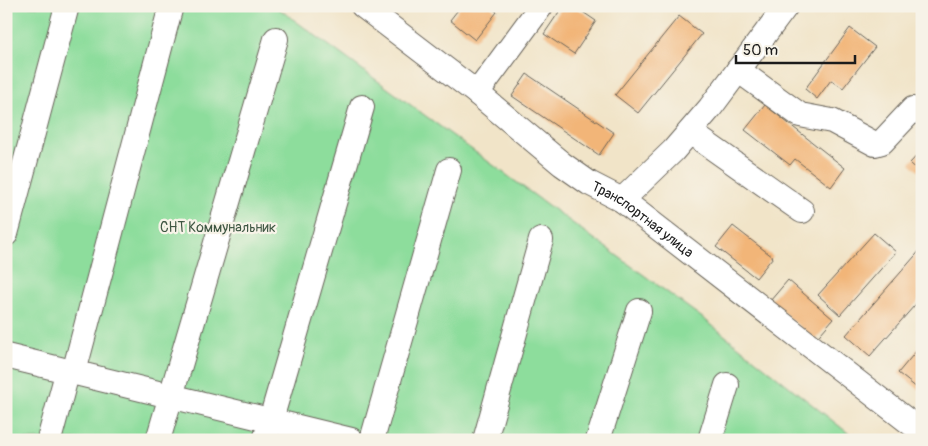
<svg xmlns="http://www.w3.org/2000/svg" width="928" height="446" font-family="Pangolin,sans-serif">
<rect width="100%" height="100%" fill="#f7f3e8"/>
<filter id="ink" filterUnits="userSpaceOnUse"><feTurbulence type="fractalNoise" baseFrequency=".02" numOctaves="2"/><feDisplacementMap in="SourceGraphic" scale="10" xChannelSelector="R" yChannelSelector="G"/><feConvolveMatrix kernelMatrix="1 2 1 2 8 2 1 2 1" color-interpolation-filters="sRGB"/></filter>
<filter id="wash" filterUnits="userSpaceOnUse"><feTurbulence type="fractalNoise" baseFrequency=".0096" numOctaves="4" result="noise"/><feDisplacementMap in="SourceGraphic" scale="20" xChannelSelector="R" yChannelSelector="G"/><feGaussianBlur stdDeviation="1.12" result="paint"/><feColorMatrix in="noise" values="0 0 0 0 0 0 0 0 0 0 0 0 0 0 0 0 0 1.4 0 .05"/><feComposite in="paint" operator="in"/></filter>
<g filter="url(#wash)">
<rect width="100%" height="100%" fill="#f1e4c8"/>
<polygon fill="#8ddd9c" stroke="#547c5c" points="6,6 275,6 704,319 857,440 6,440"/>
<g id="blocks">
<g fill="#f2b578">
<polygon points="461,6 490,6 497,12 475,40 450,20"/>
<polygon points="563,6 574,6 596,21 574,54 544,34"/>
<polygon points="679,16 702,34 638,113 615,95"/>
<polygon points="850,28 875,47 843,88 831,80 817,99 805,89"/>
<polygon points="527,74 614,133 599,155 512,96"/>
<polygon points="765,105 845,168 831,187 795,159 790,165 745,130"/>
<polygon points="922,150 922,174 910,163"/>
<polygon points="733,226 773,257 756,278 716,247"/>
<polygon points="874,233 896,252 840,315 818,295"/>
<polygon points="922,248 922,297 870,356 846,335"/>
<polygon points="788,280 833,319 815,340 770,301"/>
<polygon points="918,349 922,352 922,392 898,373"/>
</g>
</g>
</g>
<g filter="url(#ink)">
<use href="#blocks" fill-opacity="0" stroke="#676258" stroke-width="1"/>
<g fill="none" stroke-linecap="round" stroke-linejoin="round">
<g stroke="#676258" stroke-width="26">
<g id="minor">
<path id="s1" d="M363 6 477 93 562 164 589 183 622 200 922 432"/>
<polyline points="738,70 800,115 832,121 875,144 882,142 913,109"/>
<polyline points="477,93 541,6"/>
<polyline points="690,132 802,211"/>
<polyline points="622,200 673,151 710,108 786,6"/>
<polyline points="6,234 67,6"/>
<polyline points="6,356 351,440"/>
<polyline points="74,372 171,6"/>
<polyline points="49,440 68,370"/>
<polyline points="158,440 276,39"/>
<polyline points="265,440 362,107"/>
<polyline points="372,440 449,170"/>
<polyline points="485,440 541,240"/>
<polyline points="598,440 639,311"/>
<polyline points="710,440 727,385"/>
</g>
</g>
<use href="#minor" stroke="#fff" stroke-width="24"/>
</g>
</g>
<g text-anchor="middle" stroke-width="4.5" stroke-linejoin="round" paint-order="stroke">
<g font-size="14" fill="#1c1c1c" stroke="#f7f3e8">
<text dy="5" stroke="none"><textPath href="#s1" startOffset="352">Транспортная улица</textPath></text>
</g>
<g font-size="14" fill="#3e5642" stroke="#f7f3e8">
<text x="218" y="232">СНТ Коммунальник</text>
</g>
</g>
<rect width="928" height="446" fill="none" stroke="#f7f3e8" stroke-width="25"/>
<path d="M736 55v8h119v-8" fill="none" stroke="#1c1c1c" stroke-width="2.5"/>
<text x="743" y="55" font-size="15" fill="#1c1c1c" stroke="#f7f3e8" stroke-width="4" paint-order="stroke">50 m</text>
</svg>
